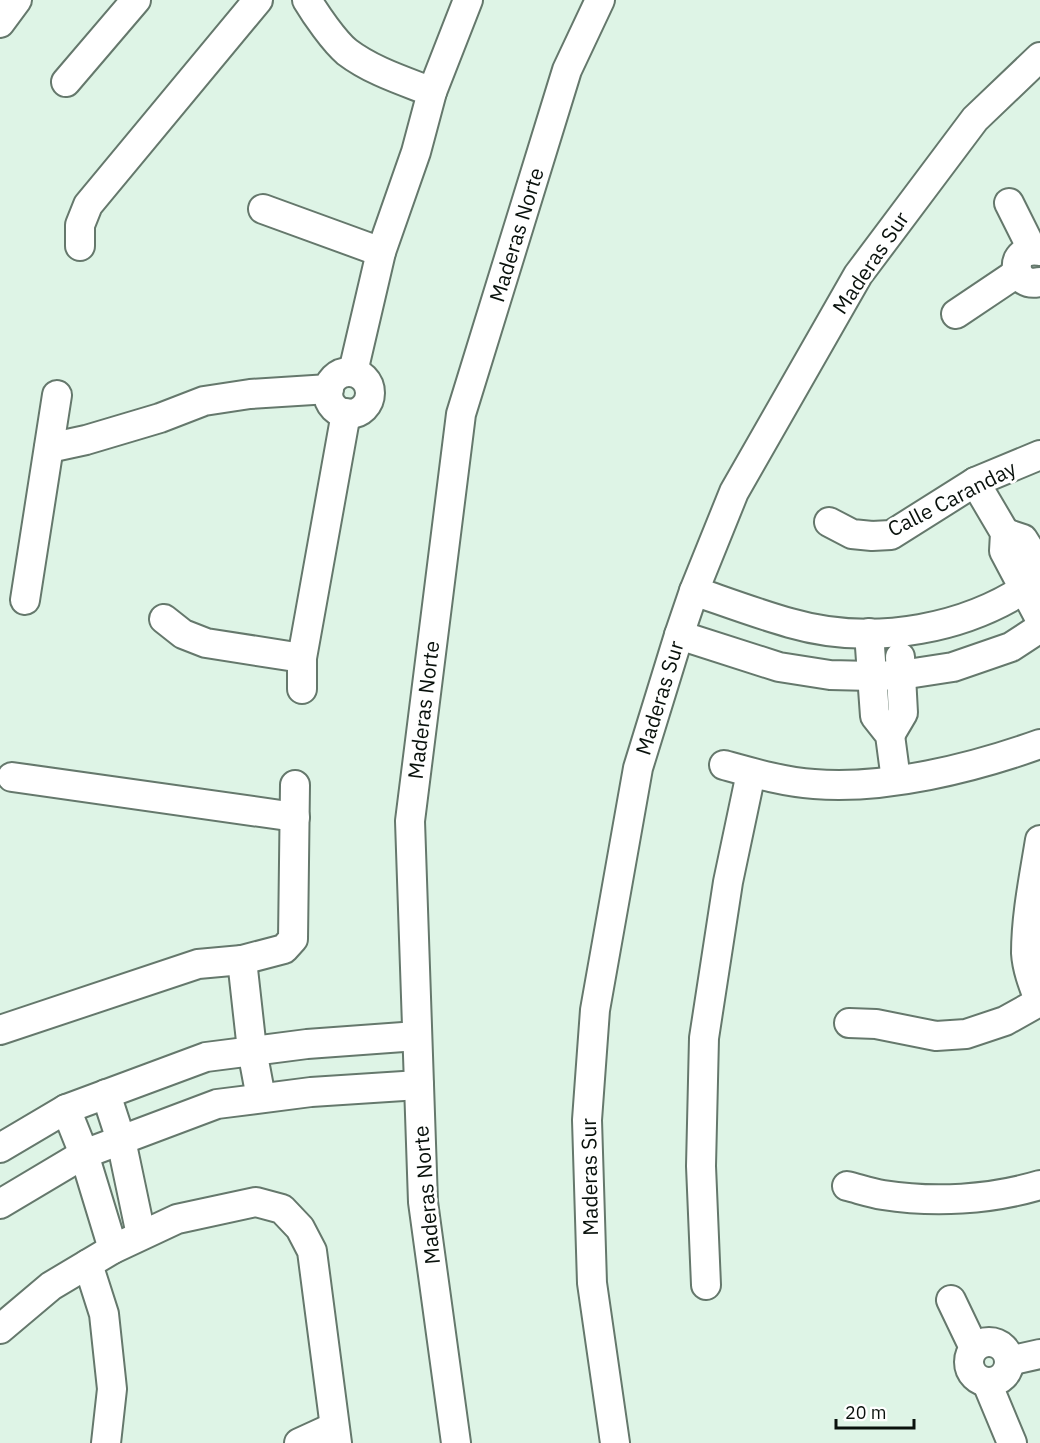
<svg xmlns="http://www.w3.org/2000/svg" width="1040" height="1443" font-family="'IBM Plex Sans',sans-serif">
<rect width="100%" height="100%" fill="#def4e6"/>
<g fill="none" stroke-linecap="round" stroke-linejoin="round">
<g stroke="#65786c" stroke-width="32">
<g id="minor">
<path d="M307 0C316 15 334 41 347 52 372 71 404 81 432 92"/>
<polyline points="0,23 17,0"/>
<polyline points="66,82 136,0"/>
<polyline points="1009,203 1032,249"/>
<polyline points="263,209 381,252"/>
<polyline points="80,246 80,225 88,205 258,0"/>
<path d="M1040 251C1008 245 1010 289 1040 282"/>
<polyline points="956,314 1017,273"/>
<polyline points="353,372 381,252 416,152 432,92 468,0"/>
<circle cx="349" cy="393" r="21"/>
<polyline points="49,448 86,440 160,418 204,401 250,394 329,389"/>
<polyline points="975,482 1005,533 1004,551 1040,619"/>
<polyline points="829,522 852,534 872,536 891,535 975,482 1040,455"/>
<polyline points="1005,533 1023,539 1040,566"/>
<path d="M694 591C726 602 758 614 790 623 873 647 971 630 1040 578"/>
<polyline points="25,600 57,395"/>
<polyline points="164,619 183,634 206,643 302,658"/>
<polyline points="869,633 875,716 890,735 896,780"/>
<polyline points="679,635 779,667 830,675 872,676 901,675 953,667 1011,647 1040,628"/>
<polyline points="302,689 302,658 346,413"/>
<polyline points="890,735 903,713 900,657"/>
<path d="M724 765C753 773 784 782 814 784 885 790 973 768 1040 744"/>
<polyline points="12,777 295,817"/>
<path d="M1040 840C1034 877 1026 916 1026 953 1027 970 1034 987 1040 1003"/>
<polyline points="242,960 284,949 293,939 295,785"/>
<polyline points="849,1023 876,1024 936,1036 966,1034 1005,1021 1039,1002"/>
<polyline points="0,1030 198,964 242,960 252,1050 261,1098"/>
<polyline points="106,1094 121,1140 141,1235"/>
<polyline points="66,1109 84,1154 113,1249"/>
<polyline points="0,1148 66,1109 206,1057 307,1044 417,1036"/>
<path d="M847 1186C859 1189 871 1193 883 1195 934 1203 990 1200 1040 1185"/>
<polyline points="0,1204 84,1154 217,1104 311,1092 419,1085"/>
<polyline points="88,1264 104,1314 112,1389 106,1443"/>
<polyline points="706,1285 701,1166 704,1038 728,882 751,773"/>
<polyline points="951,1300 974,1348"/>
<polyline points="0,1329 51,1286 113,1249 177,1219 256,1202 282,1209 300,1228 312,1251 337,1443"/>
<circle cx="989" cy="1362" r="20"/>
<polyline points="1009,1361 1040,1354"/>
<polyline points="987,1383 1012,1443"/>
<polyline points="299,1443 334,1427"/>
<polyline points="456,1443 423,1202 410,821 461,414 567,70 600,0"/>
<polyline points="615,1443 592,1283 587,1120 595,1010 638,768 679,635 694,591 734,492 858,275 975,119 1040,57"/>
</g>
</g>
<use href="#minor" stroke="#fff" stroke-width="28"/>
</g>
<g text-anchor="middle" stroke-width="6" stroke-linejoin="round" paint-order="stroke">
<g font-size="21" fill="#09110c" stroke="#fff">
<text transform="translate(517 235) rotate(-73)" y="7">Maderas Norte</text>
<text transform="translate(871 263) rotate(-56)" y="7">Maderas Sur</text>
<text transform="translate(952 499) rotate(-27)" y="7">Calle Caranday</text>
<text transform="translate(660 698) rotate(-73)" y="7">Maderas Sur</text>
<text transform="translate(424 710) rotate(-83)" y="7">Maderas Norte</text>
<text transform="translate(590 1177) rotate(-91)" y="7">Maderas Sur</text>
<text transform="translate(427 1195) rotate(-95)" y="7">Maderas Norte</text>
</g>
</g>
<path d="M836 1419v9h78v-9" fill="none" stroke="#09110c" stroke-width="3"/>
<text x="845" y="1419" font-size="18" fill="#09110c" stroke="#ffffff" stroke-width="4.5" paint-order="stroke">20 m</text>
</svg>
